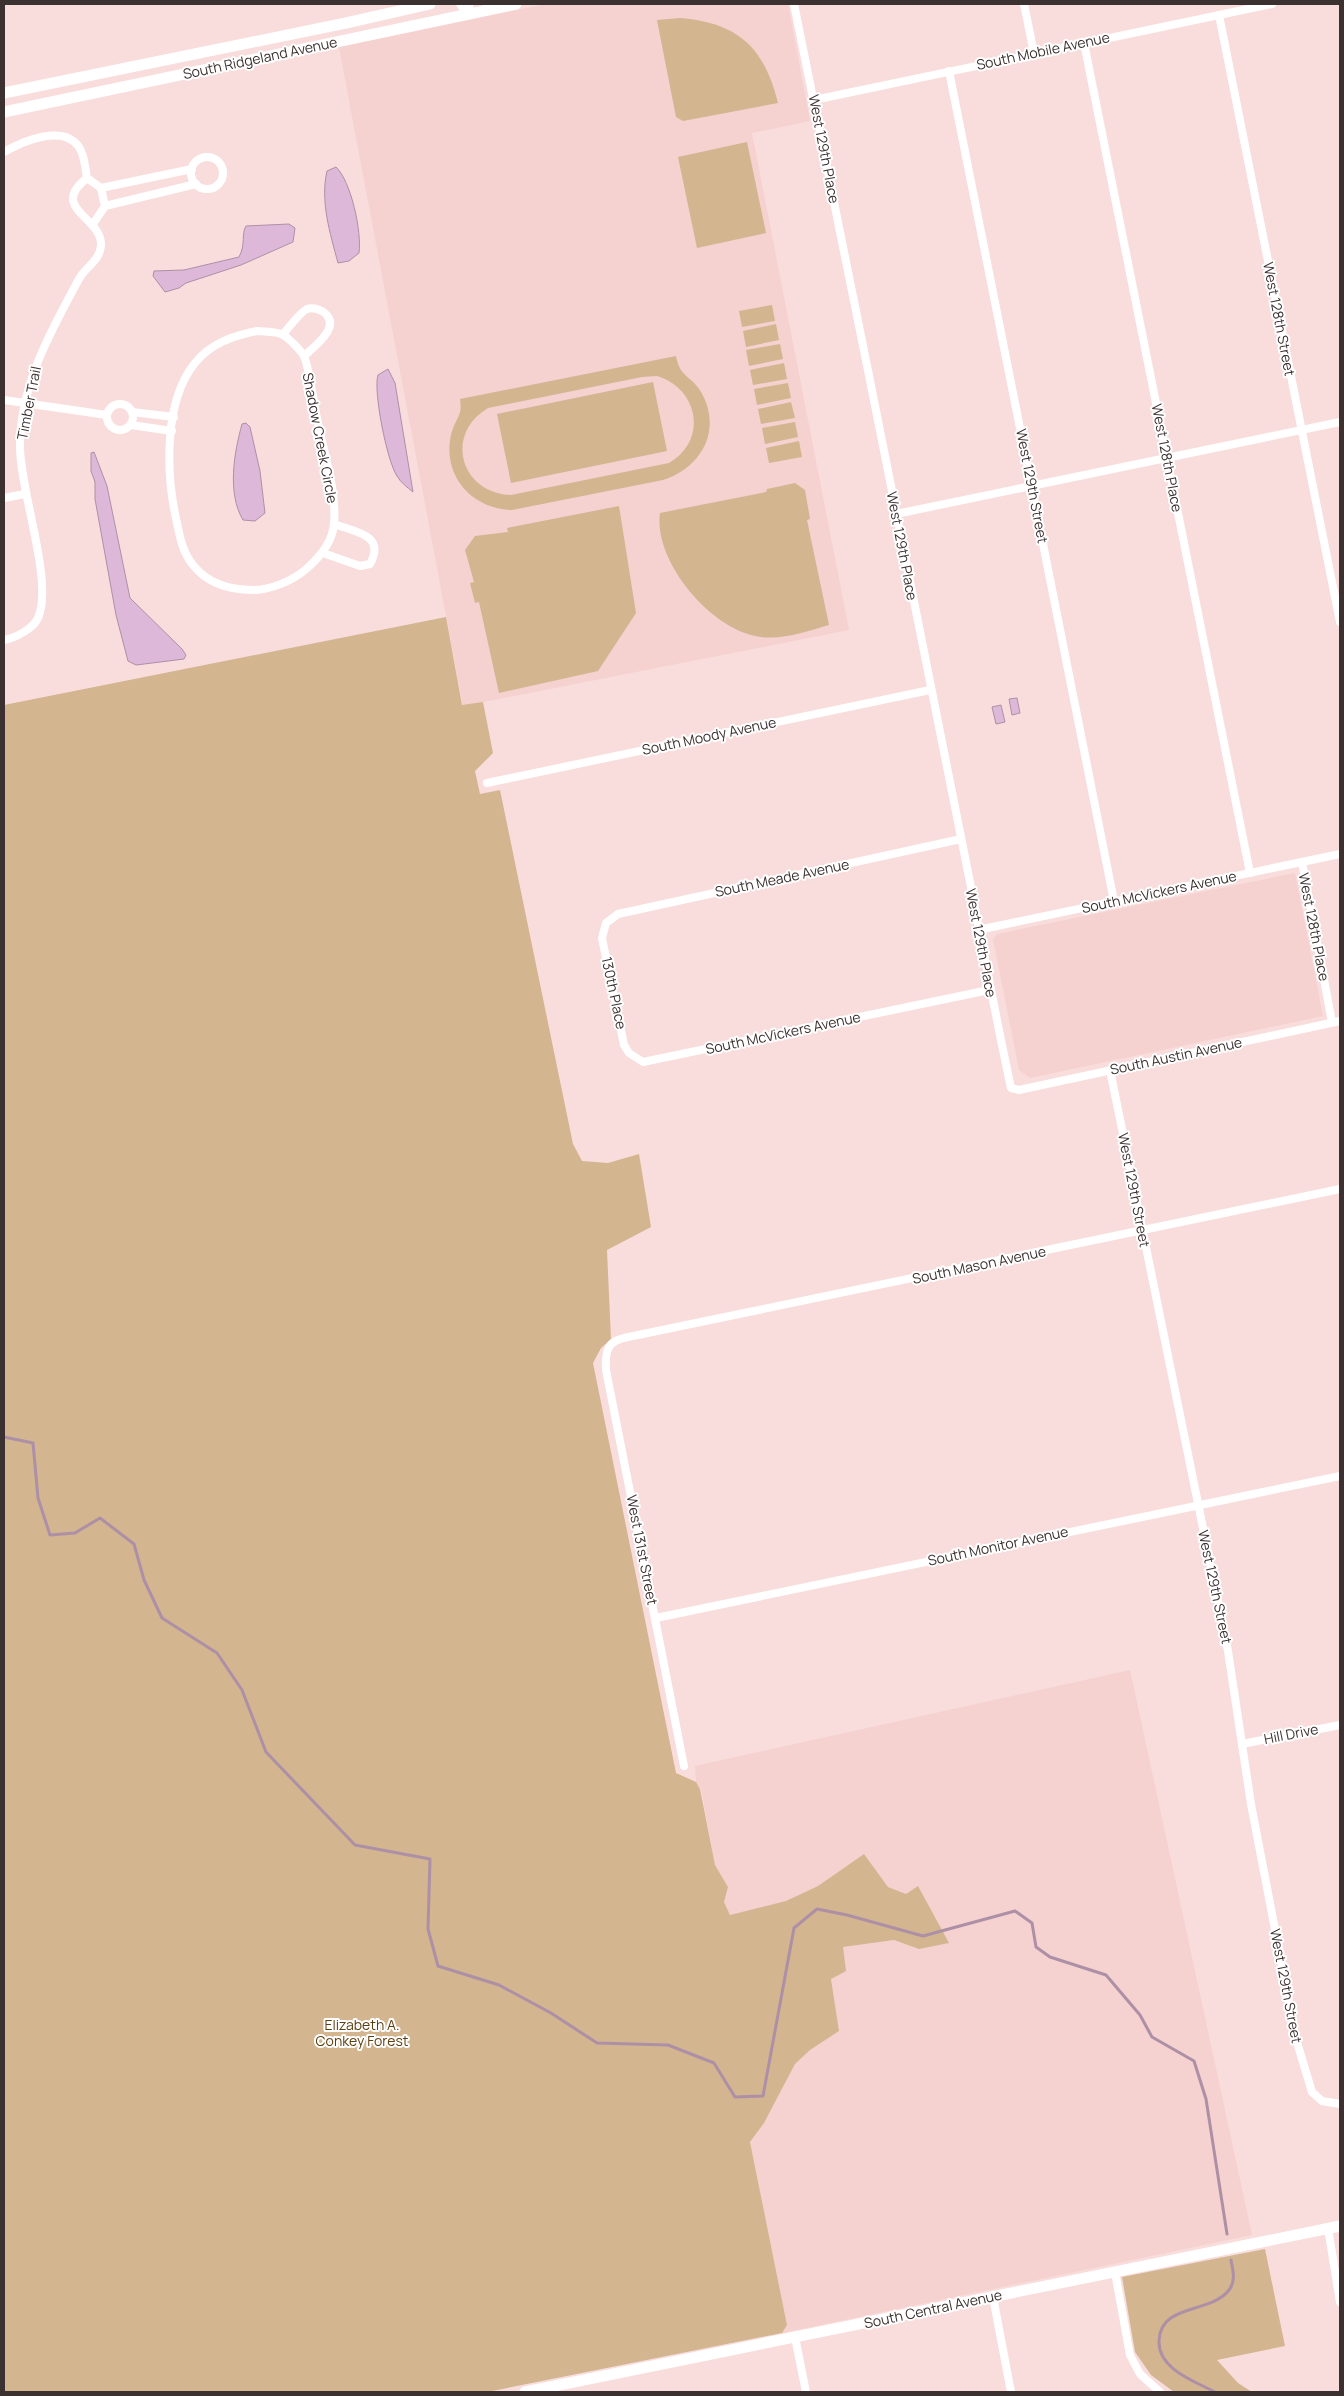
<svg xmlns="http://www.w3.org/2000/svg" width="1344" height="2396" font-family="Manrope,sans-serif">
<rect width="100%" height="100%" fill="#f8dddc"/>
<g fill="#f5d1cf">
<polygon points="546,4 788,4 810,121 752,133 849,630 463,706 339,47"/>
<polygon points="1295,873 1323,1016 1030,1078 1019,1070 993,940 997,934"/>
<polygon points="1130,1670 1252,2235 782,2333 787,2325 750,2142 764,2123 795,2064 810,2050 839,2031 831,1979 843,1947 894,1940 919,1949 918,1887 906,1894 888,1887 864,1854 818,1886 786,1901 730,1915 724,1902 728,1887 715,1865 701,1789 696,1782 695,1766"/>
</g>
<g fill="#d3b590" fill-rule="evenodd">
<path d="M680 18C738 23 764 47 778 103L683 121 676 117 657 20Z"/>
<polygon points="747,142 766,233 697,248 678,157"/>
<polygon points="772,305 775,321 742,327 739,311"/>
<polygon points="776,324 779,340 746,347 743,331"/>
<polygon points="780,344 783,359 749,366 746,350"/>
<path d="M676 356C680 378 691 375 701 392 723 430 701 468 663 480L512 510C472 509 442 476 451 435 455 418 463 417 460 399ZM657 376C699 389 708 440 669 463L511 495C460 493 444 434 488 408L642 377Z"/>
<polygon points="784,363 787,379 753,385 750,370"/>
<polygon points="653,382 667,451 511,483 497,414"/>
<polygon points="788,383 791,398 757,405 754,389"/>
<polygon points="791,402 795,418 761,424 758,409"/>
<polygon points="795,422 798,437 765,444 762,428"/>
<polygon points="799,441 802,457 769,463 766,448"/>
<path d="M795 483 805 490 810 519 807 520 829 625C808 631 783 640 761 637 713 632 653 562 660 513L766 492 767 489Z"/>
<polygon points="619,506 636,613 598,671 499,693 479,602 475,603 470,583 474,582 465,550 475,536 508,532 507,528"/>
<polygon points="446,617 462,705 483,702 493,753 475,771 480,794 500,790 573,1144 582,1161 608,1163 639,1154 651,1227 607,1250 611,1339 601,1348 593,1363 676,1773 696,1782 700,1789 715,1865 728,1887 724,1902 730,1915 786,1901 818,1886 864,1854 888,1887 906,1894 918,1886 949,1943 919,1949 894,1940 843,1947 846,1971 831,1979 839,2031 810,2050 795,2064 764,2123 750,2142 787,2325 782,2333 487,2392 4,2392 4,705"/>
<polygon points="1265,2249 1285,2346 1217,2360 1238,2383 1252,2392 1174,2392 1151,2375 1135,2352 1122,2277"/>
</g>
<g fill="#deb8d9" stroke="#ad90a6">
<path d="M336 167C351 181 362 232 359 253L349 261 338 263C330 233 320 201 327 171Z"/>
<path d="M289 224 295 228 293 242 241 265 186 283 179 288 165 292 153 276 154 271 184 270 239 257C246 244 241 234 246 226Z"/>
<path d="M388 369 395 383 413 492C407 487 401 483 397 476 387 461 373 391 378 375Z"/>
<path d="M246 423 250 427 260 471 265 513 255 521 243 520C227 493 234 453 242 424Z"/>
<polygon points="94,452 107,486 130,598 182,649 186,655 184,659 136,665 128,661 116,615 95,499 95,482 91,471 91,453"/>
<polygon points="1017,698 1020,713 1012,715 1009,699"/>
<polygon points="1001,705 1005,722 996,724 992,707"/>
</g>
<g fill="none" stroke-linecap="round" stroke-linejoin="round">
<g stroke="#ad90a6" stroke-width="3">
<polyline points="4,1437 33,1443 38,1498 50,1535 75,1533 100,1518 134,1544 144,1580 162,1618 217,1653 242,1690 266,1752 355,1845 430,1859 428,1929 438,1966 499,1985 551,2013 597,2043 668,2045 714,2063 735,2097 763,2096 794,1928 817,1909 847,1915 923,1936 1015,1911 1032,1923 1036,1947 1050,1957 1106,1975 1140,2015 1152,2037 1194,2061 1206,2099 1227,2234"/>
<path d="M1215 2392C1194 2381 1158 2369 1159 2341 1160 2303 1211 2314 1229 2290 1236 2281 1233 2271 1231 2260"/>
</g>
<g stroke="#fff" stroke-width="8">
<polyline points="460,4 467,14"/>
<path d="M794 4C852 281 904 560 961 837 978 921 993 1004 1011 1088L1019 1090 1340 1021"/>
<polyline points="1024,4 1034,53"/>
<polyline points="467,14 470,4"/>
<polyline points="1219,15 1340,622"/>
<polyline points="1084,43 1250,873"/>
<polyline points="949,71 1114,901"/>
<polyline points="814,100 1272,4"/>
<path d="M4 152C23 141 63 124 79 147 85 156 85 168 87 178"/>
<circle cx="207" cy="173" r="16"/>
<polyline points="101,188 192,169"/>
<polyline points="105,206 196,184"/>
<path d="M257 331C264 332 277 331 283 335 289 338 301 351 304 356 310 370 314 407 318 423 324 453 337 493 334 523 333 542 318 559 305 570 292 581 270 590 253 590 230 590 208 584 193 565 183 553 180 538 177 523 166 476 163 402 195 363 211 343 233 336 257 331Z"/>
<path d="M283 334C289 328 299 313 307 309 312 307 317 309 322 311 344 325 315 346 304 356"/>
<polyline points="4,400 107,415"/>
<circle cx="120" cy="417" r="13"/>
<polyline points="132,412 174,417"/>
<polyline points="131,425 172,431"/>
<polyline points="4,498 25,494"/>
<polyline points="896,514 1340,422"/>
<path d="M323 553 360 566 370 564C386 535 356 532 334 524"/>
<path d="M4 640C15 638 33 629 38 618 54 582 20 492 20 446 20 385 51 331 79 279 86 266 99 262 101 246 103 217 48 209 87 178L101 188 105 206 93 224"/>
<polyline points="487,783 930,690"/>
<polyline points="961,839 618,914 606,923 602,938 624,1045 629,1053 643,1062 989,990"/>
<polyline points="1302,862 1332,1022"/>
<polyline points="978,930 1340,854"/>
<polyline points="1110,1070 1228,1651 1251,1804 1296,2039 1312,2092 1322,2101 1340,2104"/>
<polyline points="656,1618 1340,1476"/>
<polyline points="1242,1744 1340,1725"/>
<path d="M684 1766 606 1370C604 1341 613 1340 638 1335L1340 1189"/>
<polyline points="1328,2228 1340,2302"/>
<polyline points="1115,2272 1130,2355 1140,2374 1160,2392"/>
<polyline points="993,2297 1011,2392"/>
<polyline points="795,2337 806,2392"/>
</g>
<g stroke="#fff" stroke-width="11">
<polyline points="4,93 346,23 430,4"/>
<polyline points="4,112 516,4"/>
<polyline points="525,2392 1340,2226"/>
</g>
</g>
<g text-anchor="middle" stroke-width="4" stroke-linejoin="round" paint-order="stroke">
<g font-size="14" fill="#3b3130" stroke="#fff">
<text transform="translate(1043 51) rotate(-12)" y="5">South Mobile Avenue</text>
<text transform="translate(260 58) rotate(-12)" y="5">South Ridgeland Avenue</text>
<text transform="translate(824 149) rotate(79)" y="5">West 129th Place</text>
<text transform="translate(1279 319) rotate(79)" y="5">West 128th Street</text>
<text transform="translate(29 403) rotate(-79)" y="5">Timber Trail</text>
<text transform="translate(320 438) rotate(79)" y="5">Shadow Creek Circle</text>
<text transform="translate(1167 458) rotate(79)" y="5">West 128th Place</text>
<text transform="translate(1032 486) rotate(79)" y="5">West 129th Street</text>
<text transform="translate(902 546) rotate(79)" y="5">West 129th Place</text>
<text transform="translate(709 736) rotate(-12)" y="5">South Moody Avenue</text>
<text transform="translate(782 878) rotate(-12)" y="5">South Meade Avenue</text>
<text transform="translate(1159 892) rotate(-12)" y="5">South McVickers Avenue</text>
<text transform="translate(1314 927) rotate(79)" y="5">West 128th Place</text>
<text transform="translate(981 943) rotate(79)" y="5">West 129th Place</text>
<text transform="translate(614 993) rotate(78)" y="5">130th Place</text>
<text transform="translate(783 1033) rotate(-12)" y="5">South McVickers Avenue</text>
<text transform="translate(1176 1056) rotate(-12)" y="5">South Austin Avenue</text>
<text transform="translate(1134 1190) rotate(79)" y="5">West 129th Street</text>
<text transform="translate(979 1265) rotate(-12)" y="5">South Mason Avenue</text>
<text transform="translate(998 1546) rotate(-12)" y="5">South Monitor Avenue</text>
<text transform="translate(642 1550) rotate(79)" y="5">West 131st Street</text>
<text transform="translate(1215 1587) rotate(78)" y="5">West 129th Street</text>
<text transform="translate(1291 1734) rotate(-11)" y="5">Hill Drive</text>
<text transform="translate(1286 1986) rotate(79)" y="5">West 129th Street</text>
<text transform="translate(933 2309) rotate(-12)" y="5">South Central Avenue</text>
</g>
<g font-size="14" fill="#5d3e0f" stroke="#fff">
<text x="362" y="2030">Elizabeth A.<tspan x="362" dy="16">Conkey Forest</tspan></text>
</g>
</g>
<rect width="1344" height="2396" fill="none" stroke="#3b3130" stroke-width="10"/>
</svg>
